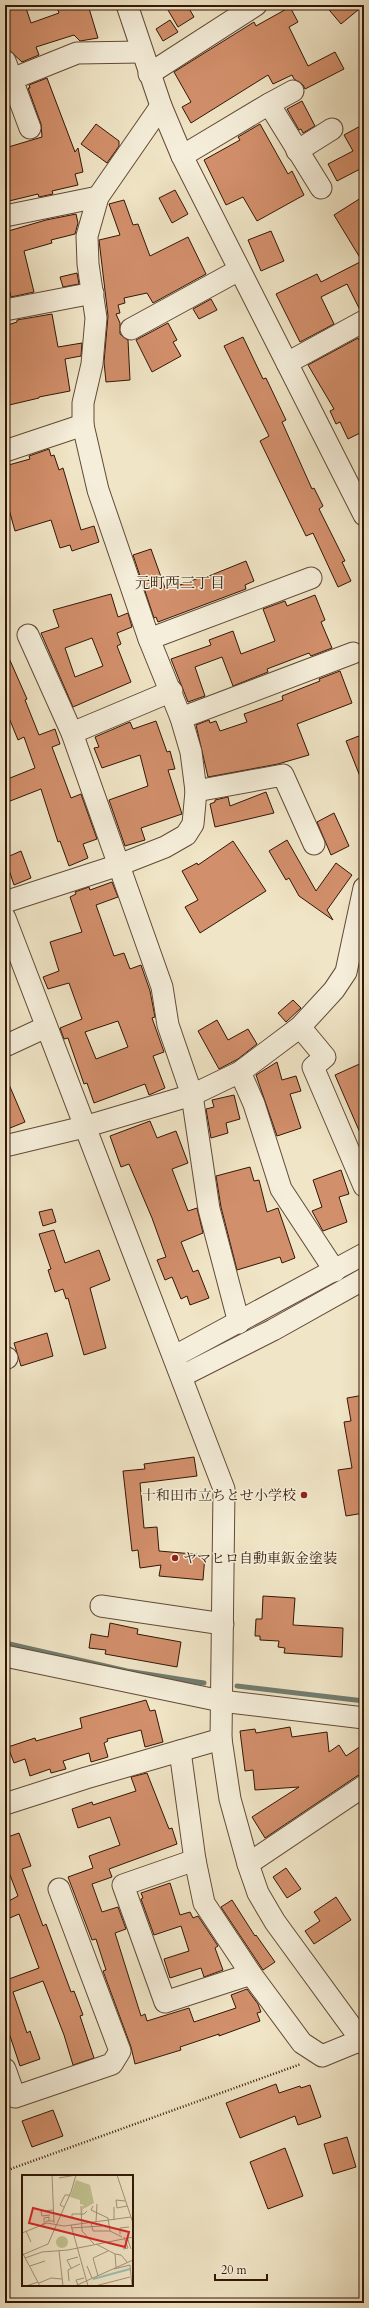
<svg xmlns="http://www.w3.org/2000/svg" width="369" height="2308" font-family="Cardo,'Noto Serif JP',serif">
<rect width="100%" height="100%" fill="#f0e5c6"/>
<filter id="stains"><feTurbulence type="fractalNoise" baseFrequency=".005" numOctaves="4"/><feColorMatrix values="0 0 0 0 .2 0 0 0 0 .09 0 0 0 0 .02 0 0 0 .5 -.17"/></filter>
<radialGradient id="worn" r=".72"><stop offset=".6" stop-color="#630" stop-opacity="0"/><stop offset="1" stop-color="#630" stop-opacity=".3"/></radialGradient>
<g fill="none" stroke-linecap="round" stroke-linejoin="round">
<g stroke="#717c6f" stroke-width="5">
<polyline points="5,1643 127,1671 204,1683"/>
<polyline points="237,1686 364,1701"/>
</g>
</g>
<g fill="#d28f6b" stroke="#331706" fill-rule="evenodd">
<polygon points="5,5 25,5 31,23 59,13 56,5 88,5 98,38 80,41 74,35 36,47 39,55 22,62 9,50 5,38"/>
<polygon points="165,5 187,5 194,17 178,27"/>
<polygon points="325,5 364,5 341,24"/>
<polygon points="290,7 298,22 289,27 308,66 335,52 344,69 305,89 303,85 294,79 292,75 273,84 268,75 191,123 182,107 191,102 174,72 254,22 256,26"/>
<polygon points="170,20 178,32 163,41 156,29"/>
<polygon points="47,78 75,152 78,148 83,172 75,174 78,185 52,191 53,194 39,197 38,194 9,201 5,186 5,148 42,137 41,124 28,88 30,88 29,85"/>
<polygon points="302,101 315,126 303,133 301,129 299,130 287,109"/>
<polygon points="96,124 119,141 119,146 107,163 81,144"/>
<polygon points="260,124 288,174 292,171 304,195 257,221 243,197 226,205 204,160 240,140 238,137"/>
<polygon points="364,124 364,171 362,168 337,181 328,164 353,151 344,135"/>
<polygon points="175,190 188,214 172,223 159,198"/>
<polygon points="364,196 364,309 360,310 347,284 321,297 334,324 300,342 276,294 317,274 321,282 362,261 334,215"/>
<polygon points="124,200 133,225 138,224 150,256 188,237 206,274 153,303 147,293 124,298 125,303 118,305 120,313 116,314 120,323 120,334 128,340 130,380 106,382 104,362 108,316 99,240 120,235 109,204"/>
<polygon points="76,214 78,223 75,234 51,240 52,243 24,251 34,292 11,297 5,271 5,259 9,258 5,245 5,232 46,220"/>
<polygon points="271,231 284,261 261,271 248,240"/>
<polygon points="77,273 79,284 63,287 60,277"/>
<polygon points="211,299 217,310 199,319 193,309"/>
<polygon points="52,314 58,347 82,343 81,356 65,359 70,391 39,397 39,398 5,406 5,326 17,322 17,320"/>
<polygon points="168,323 177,340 173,342 181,356 152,372 136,340"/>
<polygon points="243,337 263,379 266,378 286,420 282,422 312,489 314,488 323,506 319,509 345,561 342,562 351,581 338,587 313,533 306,536 260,441 269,436 224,346"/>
<polygon points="358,338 364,349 364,431 348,439 340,422 336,424 330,411 334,409 308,365"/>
<polygon points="49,449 51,456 54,455 59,470 63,468 81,530 94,526 99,542 72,551 70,545 60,548 51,520 15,531 5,495 5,466 30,459 29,456"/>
<polygon points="151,549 165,588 178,582 180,585 204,576 204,578 246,561 254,581 245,585 246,589 158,622 156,617 154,618 133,555"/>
<path d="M111 594 118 617 128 613 132 627 117 633 121 644 117 646 131 682 73 707 41 633 59 627 53 610ZM92 638 103 666 75 677 65 648Z"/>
<polygon points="315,595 325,620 321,622 332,648 311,656 309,653 267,669 268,672 233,686 222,657 195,667 205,696 188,702 171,659 211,645 209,640 233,631 241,654 275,641 263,609 285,601 287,606"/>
<polygon points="5,649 27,699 25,700 39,735 55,729 60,744 52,747 71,798 81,794 97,839 83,844 88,858 69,866 60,841 58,842 41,789 5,803 5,780 35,768 24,737 18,740 5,708"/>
<polygon points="340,671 352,703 297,724 309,755 278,764 208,777 196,725 209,720 210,723 216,721 220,731 247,722 244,714 283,700 282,696 320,681 319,679"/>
<polygon points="156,721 167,752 170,751 175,769 168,770 182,814 141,828 145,840 125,846 109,800 148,786 140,755 102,768 94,748 99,747 95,737 130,722 133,729"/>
<polygon points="364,734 364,784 363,784 346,741"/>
<polygon points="266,792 274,813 215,827 210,804 215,802 215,800 228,797 230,806"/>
<polygon points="334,813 349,846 331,855 317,822"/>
<polygon points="287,840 316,891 336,863 352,875 327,910 333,920 299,896 289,878 286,880 269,851"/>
<polygon points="233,841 266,891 200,933 185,907 198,900 182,871 197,863 198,865"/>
<polygon points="21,851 31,878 14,885 5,858"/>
<path d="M112 882 118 897 96 905 114 956 124 953 130 969 141 965 150 991 155 1017 152 1018 164 1052 153 1056 165 1088 149 1095 145 1084 94 1103 87 1083 84 1084 68 1038 64 1039 60 1028 82 1019 69 983 48 989 43 977 59 971 50 942 82 932 70 897 76 894 75 892 89 887 90 890ZM118 1021 128 1047 96 1059 85 1032Z"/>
<polygon points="293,1000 301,1008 286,1022 278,1013"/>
<polygon points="217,1020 228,1040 248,1029 257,1044 238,1059 219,1069 198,1031"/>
<polygon points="277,1062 282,1080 296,1076 301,1091 290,1094 301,1128 277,1136 256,1075"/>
<polygon points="364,1062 364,1142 335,1075"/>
<polygon points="5,1075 25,1122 5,1130"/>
<polygon points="234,1095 240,1119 226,1123 228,1133 211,1138 206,1109 214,1107 212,1100"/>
<polygon points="150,1121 157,1138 176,1131 188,1163 172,1169 188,1211 197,1208 203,1233 181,1242 193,1272 198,1270 209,1298 190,1305 187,1296 181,1299 172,1277 165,1280 157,1260 166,1257 152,1218 129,1164 121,1167 110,1136"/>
<polygon points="250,1167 254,1181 259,1180 267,1212 278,1208 295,1258 282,1263 280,1257 237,1270 221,1207 216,1176"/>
<polygon points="341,1170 349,1194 339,1197 347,1222 323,1231 312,1211 322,1207 313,1180"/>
<polygon points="52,1209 56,1222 43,1226 39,1212"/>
<polygon points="54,1230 65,1263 99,1250 110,1280 90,1288 106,1348 84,1355 68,1298 66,1299 63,1289 55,1292 48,1270 51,1269 39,1234"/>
<polygon points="47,1333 53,1356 21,1366 14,1343"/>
<polygon points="364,1395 364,1513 346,1516 338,1470 352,1468 344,1422 351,1421 347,1398"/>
<polygon points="194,1457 197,1476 140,1483 144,1528 157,1527 159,1551 205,1555 203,1580 159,1576 161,1565 140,1568 138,1550 132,1551 123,1471 145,1469 144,1464"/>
<polygon points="263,1596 295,1598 293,1625 343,1628 342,1657 284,1653 285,1648 278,1647 279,1641 260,1640 260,1636 255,1636 256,1619 262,1619"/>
<polygon points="110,1623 138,1629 137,1634 181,1642 177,1667 105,1654 106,1650 89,1648 91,1634 108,1637"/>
<polygon points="146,1700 150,1711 155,1710 163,1742 145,1747 141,1730 107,1739 108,1741 104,1743 108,1757 91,1762 89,1753 63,1761 66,1769 51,1773 50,1769 30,1776 25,1759 14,1763 8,1747 35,1738 36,1741 82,1728 80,1718"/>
<polygon points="290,1727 292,1737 327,1732 329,1752 339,1745 346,1756 364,1744 364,1774 357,1776 265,1838 252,1817 299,1787 255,1790 253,1770 245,1771 240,1731 255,1729 256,1733"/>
<polygon points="147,1773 169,1829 172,1828 177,1844 109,1869 112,1877 92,1884 102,1912 118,1907 126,1929 115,1933 141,2016 145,2014 147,2021 189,2008 194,2022 236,2008 231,1995 247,1989 258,2004 261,2012 257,2013 260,2021 219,2036 219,2034 180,2047 181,2050 135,2064 131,2047 103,1971 106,1970 96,1939 92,1940 68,1877 93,1868 89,1856 120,1845 110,1817 78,1828 72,1809 92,1802 93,1805 136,1791 131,1777"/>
<polygon points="19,1833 31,1866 22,1869 43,1926 46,1924 71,1992 74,1991 83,2015 80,2016 94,2058 73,2065 64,2035 43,1981 13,1992 27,2033 30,2031 40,2059 20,2066 5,2021 5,1976 8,1975 9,1979 39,1968 19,1914 5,1920 5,1903 18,1896 5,1862 5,1838"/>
<polygon points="286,1868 301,1889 287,1898 273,1877"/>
<polygon points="170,1883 180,1915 190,1912 193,1918 198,1916 218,1946 215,1948 223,1970 204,1977 201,1968 170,1978 164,1959 189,1951 181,1926 154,1935 141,1899 143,1898 141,1893"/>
<polygon points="336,1897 351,1920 314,1944 305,1931 320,1921 314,1912"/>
<polygon points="232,1900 255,1936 256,1935 275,1962 263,1970 221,1907"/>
<polygon points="276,2084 279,2093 300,2086 301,2088 310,2085 321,2117 298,2125 295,2116 240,2138 226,2103"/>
<polygon points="53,2110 63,2136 32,2147 22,2121"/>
<polygon points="347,2137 356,2167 333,2174 324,2144"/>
<polygon points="285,2148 303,2196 268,2209 250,2162"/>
</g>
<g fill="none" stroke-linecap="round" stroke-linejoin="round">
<g stroke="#624a36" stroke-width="23">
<g id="minor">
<polyline points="127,5 161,106 182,156 364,515"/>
<polyline points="5,61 30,128"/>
<polyline points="149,74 256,5"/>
<polyline points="12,79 77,53 142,52"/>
<polyline points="269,104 293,91"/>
<polyline points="297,151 332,129"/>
<polyline points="182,156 269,104 321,188"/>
<polyline points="5,216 98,197"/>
<polyline points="5,310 93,293"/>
<polyline points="131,329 239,270"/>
<polyline points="287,363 364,321"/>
<polyline points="5,451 83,425"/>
<polyline points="28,635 72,733 162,987 168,1025 192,1095 209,1209 239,1323"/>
<polyline points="149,639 311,578"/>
<polyline points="181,718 353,653"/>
<polyline points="72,733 172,691"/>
<polyline points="196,791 283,775 314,844"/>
<polyline points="5,902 119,865 165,847 186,835 193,824 196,791 191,752 181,718 149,639 98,490 83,425 83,403 92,364 96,318 88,264 87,236 98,197 161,106"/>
<polyline points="5,918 224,1489 221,1739 230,1799 248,1864 258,1893 275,1922 364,2044"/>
<polyline points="300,1027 325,1057 313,1067 364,1186"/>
<polyline points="5,1046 46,1027"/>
<polyline points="240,1072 254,1104 281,1189 335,1271"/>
<polyline points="5,1146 84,1127 192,1095 240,1072 300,1027 334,990 346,972 364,888"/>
<polyline points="175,1356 364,1254"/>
<polyline points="5,1359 7,1358"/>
<polyline points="182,1376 273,1330 364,1279"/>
<polyline points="101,1606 223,1624"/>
<polyline points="5,1656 221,1701 364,1718"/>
<polyline points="180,1751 195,1860 204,1903 251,1974 302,2043 322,2056 361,2040"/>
<polyline points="5,1804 86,1778 221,1739"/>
<polyline points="195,1860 123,1885 165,2002 251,1974"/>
<polyline points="248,1864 364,1786"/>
<polyline points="5,2069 15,2097 112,2064 120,2051 59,1889"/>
</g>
</g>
<polyline stroke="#331706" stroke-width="2.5" stroke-dasharray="1 2" stroke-linecap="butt" points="5,2171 301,2064"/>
<use href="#minor" stroke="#f5eeda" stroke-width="21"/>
</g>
<g fill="#8f2418" stroke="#f5eeda" stroke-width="1.5">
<circle cx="304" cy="1495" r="4"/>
<circle cx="175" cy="1558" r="4"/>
</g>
<g text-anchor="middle" stroke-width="3" stroke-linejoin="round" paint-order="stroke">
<g font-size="14" fill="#331706" stroke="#f5eeda" text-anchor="end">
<text x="296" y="1500">十和田市立ちとせ小学校</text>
<text x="183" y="1563" text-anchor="start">ヤマヒロ自動車鈑金塗装</text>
</g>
<g font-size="15" fill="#331706" stroke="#f5eeda">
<text x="180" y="588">元町西三丁目</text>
</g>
</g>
<g transform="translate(22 2175)">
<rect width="111" height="111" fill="#f0e5c6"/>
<path d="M54 5 68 10 72 28 61 34V39L60 32 62 30 58 29V25L48 22ZM34 67a6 6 0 1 1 12 0a6 6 0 1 1-12 0Z" fill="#c2c290"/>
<path fill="none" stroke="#9abfb5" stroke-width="2" d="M71 104 108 94"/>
<path fill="none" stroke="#a49379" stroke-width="1" d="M30 0 32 48M95 0 111 48M37 3 54 0M103 26 94 25 95 33 105 31M59 31 60 56 72 69M71 31 69 35 86 43 88 56M42 32 38 30 43 20H48M92 32V45M28 40 20 41 19 36 31 35M50 43V39H62L65 36M22 47V43L27 42V46M74 47 75 29M69 48 71 56H88L100 62M49 50 66 111M18 51 25 46H32M49 53 80 51M4 56 9 67M0 58 25 48 42 51 109 42M98 59V53L107 52M105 62 109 74M74 69 93 79 94 92M101 74 106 73 102 62M37 76 41 111M0 77 18 111M93 79 99 80 105 87M0 80 26 69 49 17 54 0M3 83 20 77 46 75 111 62M8 91 23 86M65 91 70 103M49 93 45 85 56 82M92 94 108 90 110 111M76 101 71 83 86 76M47 106 46 95 58 89M17 108 29 103 40 104M56 110 54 105 62 103M4 111 16 107M53 111 111 85M73 111 108 102"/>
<path fill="#d62828" fill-opacity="0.15" stroke="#d62828" stroke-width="2" d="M11 33 107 57 103 72 7 48Z"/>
<rect width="111" height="111" fill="none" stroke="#331706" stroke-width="2"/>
</g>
<rect width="369" height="2308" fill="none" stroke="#f0e5c6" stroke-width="20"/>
<rect x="6" y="6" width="357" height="2296" fill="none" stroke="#331706" stroke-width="2"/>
<rect x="10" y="10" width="349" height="2288" fill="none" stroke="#331706"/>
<path d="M215 2274v6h52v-6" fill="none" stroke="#331706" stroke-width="2"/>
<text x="221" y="2274" font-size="12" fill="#331706" stroke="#f5eeda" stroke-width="3" paint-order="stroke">20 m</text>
<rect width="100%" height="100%" filter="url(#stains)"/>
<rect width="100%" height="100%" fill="url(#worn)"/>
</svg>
